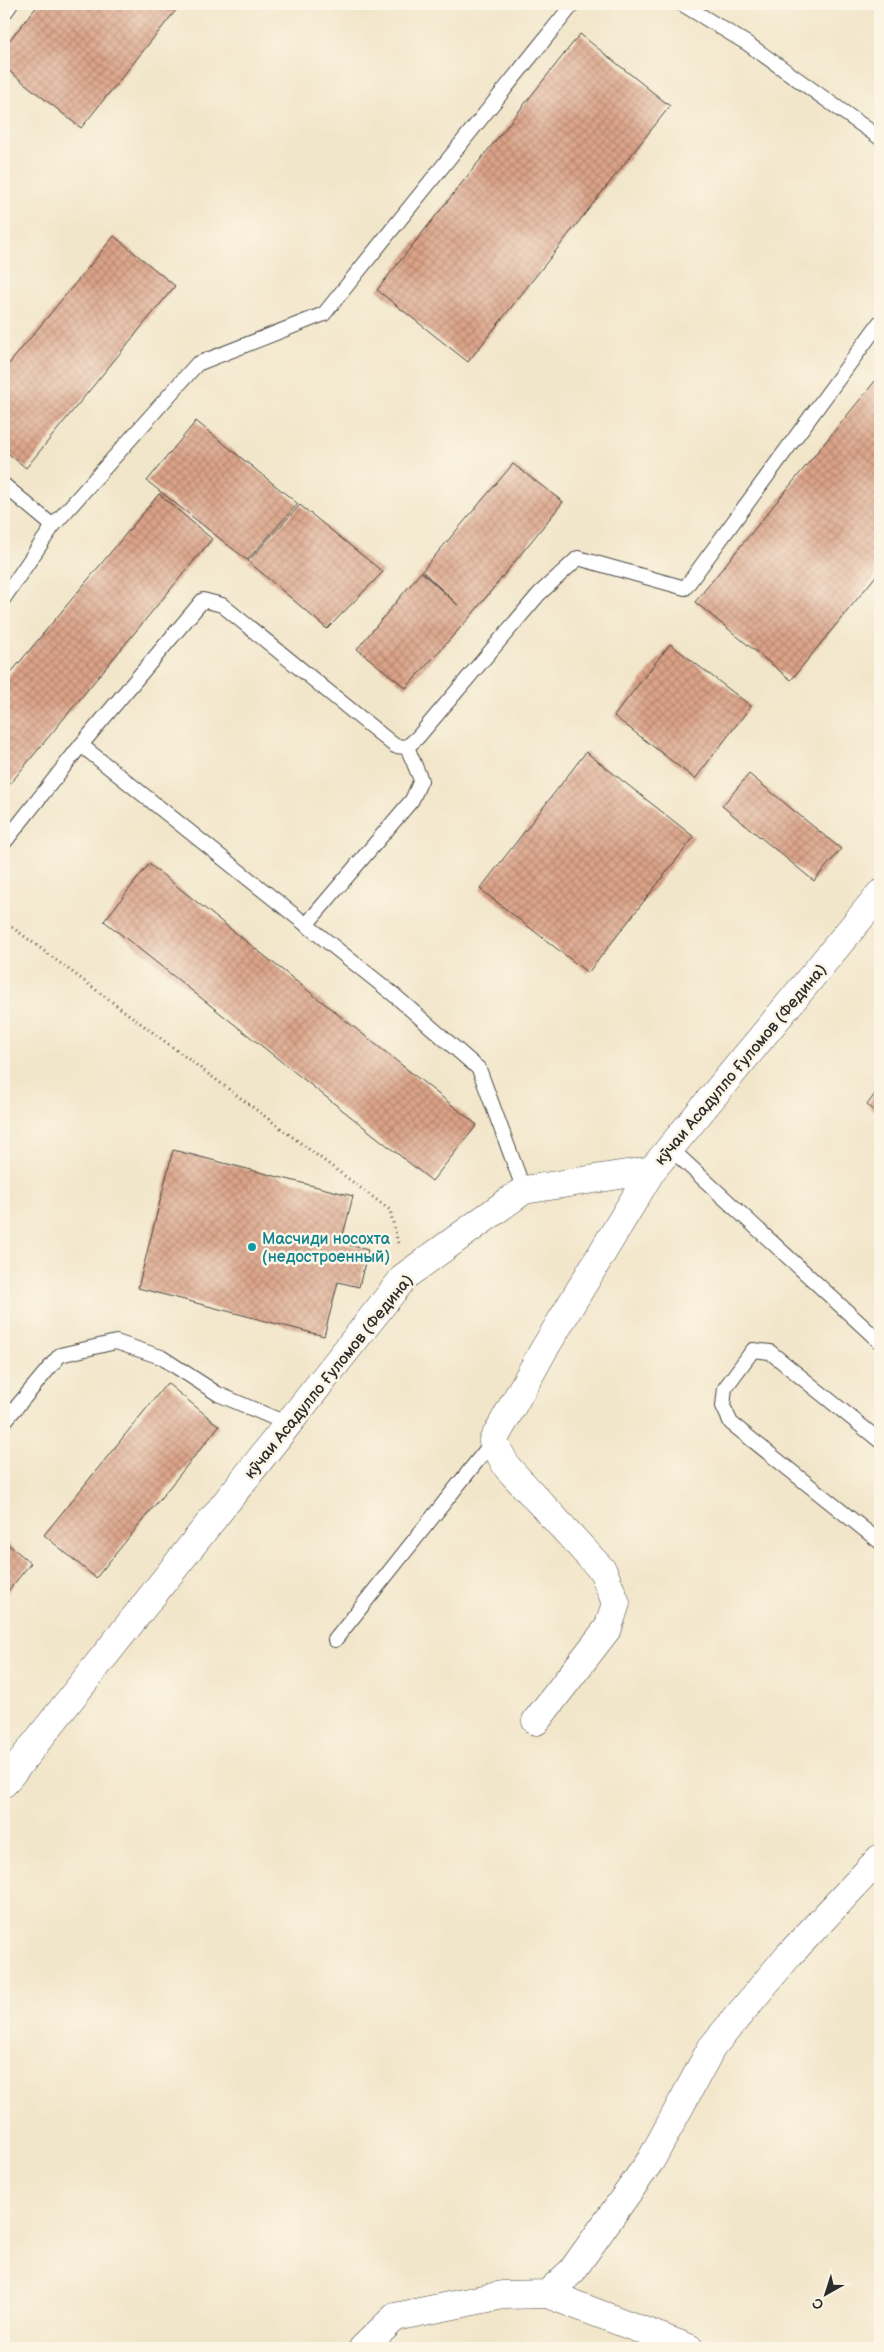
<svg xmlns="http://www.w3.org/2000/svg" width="884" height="2352" font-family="'Balsamiq Sans',sans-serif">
<defs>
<pattern id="building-cross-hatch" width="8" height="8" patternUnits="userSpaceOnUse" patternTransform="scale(1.25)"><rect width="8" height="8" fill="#dca388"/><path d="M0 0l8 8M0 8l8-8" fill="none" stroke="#b3856f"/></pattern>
</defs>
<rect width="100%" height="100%" fill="#fcf5e5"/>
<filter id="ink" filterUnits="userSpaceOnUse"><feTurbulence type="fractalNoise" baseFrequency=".02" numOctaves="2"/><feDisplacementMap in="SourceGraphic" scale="10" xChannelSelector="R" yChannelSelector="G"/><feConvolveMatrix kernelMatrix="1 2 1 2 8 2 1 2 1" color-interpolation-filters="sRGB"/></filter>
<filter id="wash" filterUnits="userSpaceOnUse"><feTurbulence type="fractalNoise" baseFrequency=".0096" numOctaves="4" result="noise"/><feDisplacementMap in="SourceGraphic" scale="20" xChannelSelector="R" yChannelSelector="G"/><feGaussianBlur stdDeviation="1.12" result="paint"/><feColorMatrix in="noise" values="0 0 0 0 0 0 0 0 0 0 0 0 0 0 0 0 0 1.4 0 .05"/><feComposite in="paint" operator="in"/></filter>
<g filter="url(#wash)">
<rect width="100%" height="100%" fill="#f2e6ca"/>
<g id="blocks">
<g fill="url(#building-cross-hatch)">
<polygon points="39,4 181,4 81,128 4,67 4,47"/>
<polygon points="580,34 670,106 468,362 377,290"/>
<polygon points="114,236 175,286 26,468 4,450 4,370"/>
<polygon points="880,375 880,571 791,680 695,602"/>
<polygon points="196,421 298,504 247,560 147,481"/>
<polygon points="513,464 563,502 470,617 406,688 357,649 421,572 459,606 422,571"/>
<polygon points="159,494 212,539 4,791 4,681"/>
<polygon points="300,505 383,572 327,629 248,561"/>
<polygon points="670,644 751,706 695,779 614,716"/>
<polygon points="586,752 694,837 588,973 480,889"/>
<polygon points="749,774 841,849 814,881 722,806"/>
<polygon points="149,864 477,1125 432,1181 104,921"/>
<polygon points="880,1087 880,1116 867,1105"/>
<polygon points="173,1150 353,1196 341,1243 368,1250 359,1287 338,1282 324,1336 138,1288"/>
<polygon points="880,1178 880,1190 874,1185"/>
<polygon points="167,1383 219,1426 96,1578 44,1535"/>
<polygon points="4,1541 31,1563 4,1596"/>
</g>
</g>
</g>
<g filter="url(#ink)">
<use href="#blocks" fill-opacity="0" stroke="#494743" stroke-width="1"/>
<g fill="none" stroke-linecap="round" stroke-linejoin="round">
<g stroke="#494743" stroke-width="16">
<g id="lane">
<polyline points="682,4 748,44 880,138"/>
<polyline points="4,14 11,4"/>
<polyline points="4,485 53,526 197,364 324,314 573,4"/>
<polyline points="4,598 53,526"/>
<polyline points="81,745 393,994 479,1069 524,1190"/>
<polyline points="4,843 81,745 203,600 222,605 395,746 407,747 418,737 539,594 578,558 685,588 880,322"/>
<polyline points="306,925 412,800 421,780 407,747"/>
<polyline points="670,1148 880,1342"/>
<polyline points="4,1422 60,1355 116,1342 161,1357 218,1394 288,1424"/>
<polyline points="880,1441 770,1352 753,1350 725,1388 723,1406 731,1423 880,1542"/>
<polyline points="335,1640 493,1441"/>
</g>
</g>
<g stroke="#494743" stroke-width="29">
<g id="street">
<polyline points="536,1721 608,1628 616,1603 603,1571 507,1467 493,1441 543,1351 652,1170"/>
<polyline points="4,1783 405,1276 524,1190 652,1170 880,894"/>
<polyline points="547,2294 689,2348"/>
<polyline points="363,2348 395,2317 503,2295 547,2294 572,2271 651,2160 712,2047 788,1956 880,1858"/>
</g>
</g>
<polyline stroke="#494743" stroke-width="3" stroke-dasharray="1 4" stroke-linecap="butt" points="4,921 390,1210 398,1243"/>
<use href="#lane" stroke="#fff" stroke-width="14"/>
<use href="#street" stroke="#fff" stroke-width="28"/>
</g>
</g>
<circle fill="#0f9aa8" stroke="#fcf5e5" stroke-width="2" cx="252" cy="1247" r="5"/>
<g text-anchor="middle" stroke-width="5" stroke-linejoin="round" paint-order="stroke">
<g font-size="16" fill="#2b2b2b" stroke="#fcf5e5">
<text transform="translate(740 1064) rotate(-50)" y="6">кӯчаи Асадулло Ғуломов (Федина)</text>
<text transform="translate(328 1376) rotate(-51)" y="6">кӯчаи Асадулло Ғуломов (Федина)</text>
</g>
<g font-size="16" fill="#0d838f" stroke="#fcf5e5" text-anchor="start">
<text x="262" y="1244">Масчиди носохта<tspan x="262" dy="18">(недостроенный)</tspan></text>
</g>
</g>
<rect width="884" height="2352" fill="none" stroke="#fcf5e5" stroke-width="20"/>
<g transform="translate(826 2294) rotate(219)" stroke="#fcf5e5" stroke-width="4" paint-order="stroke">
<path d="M0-4L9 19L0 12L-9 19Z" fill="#2b2b2b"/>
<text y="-8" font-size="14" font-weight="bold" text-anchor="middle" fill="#2b2b2b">С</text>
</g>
</svg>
